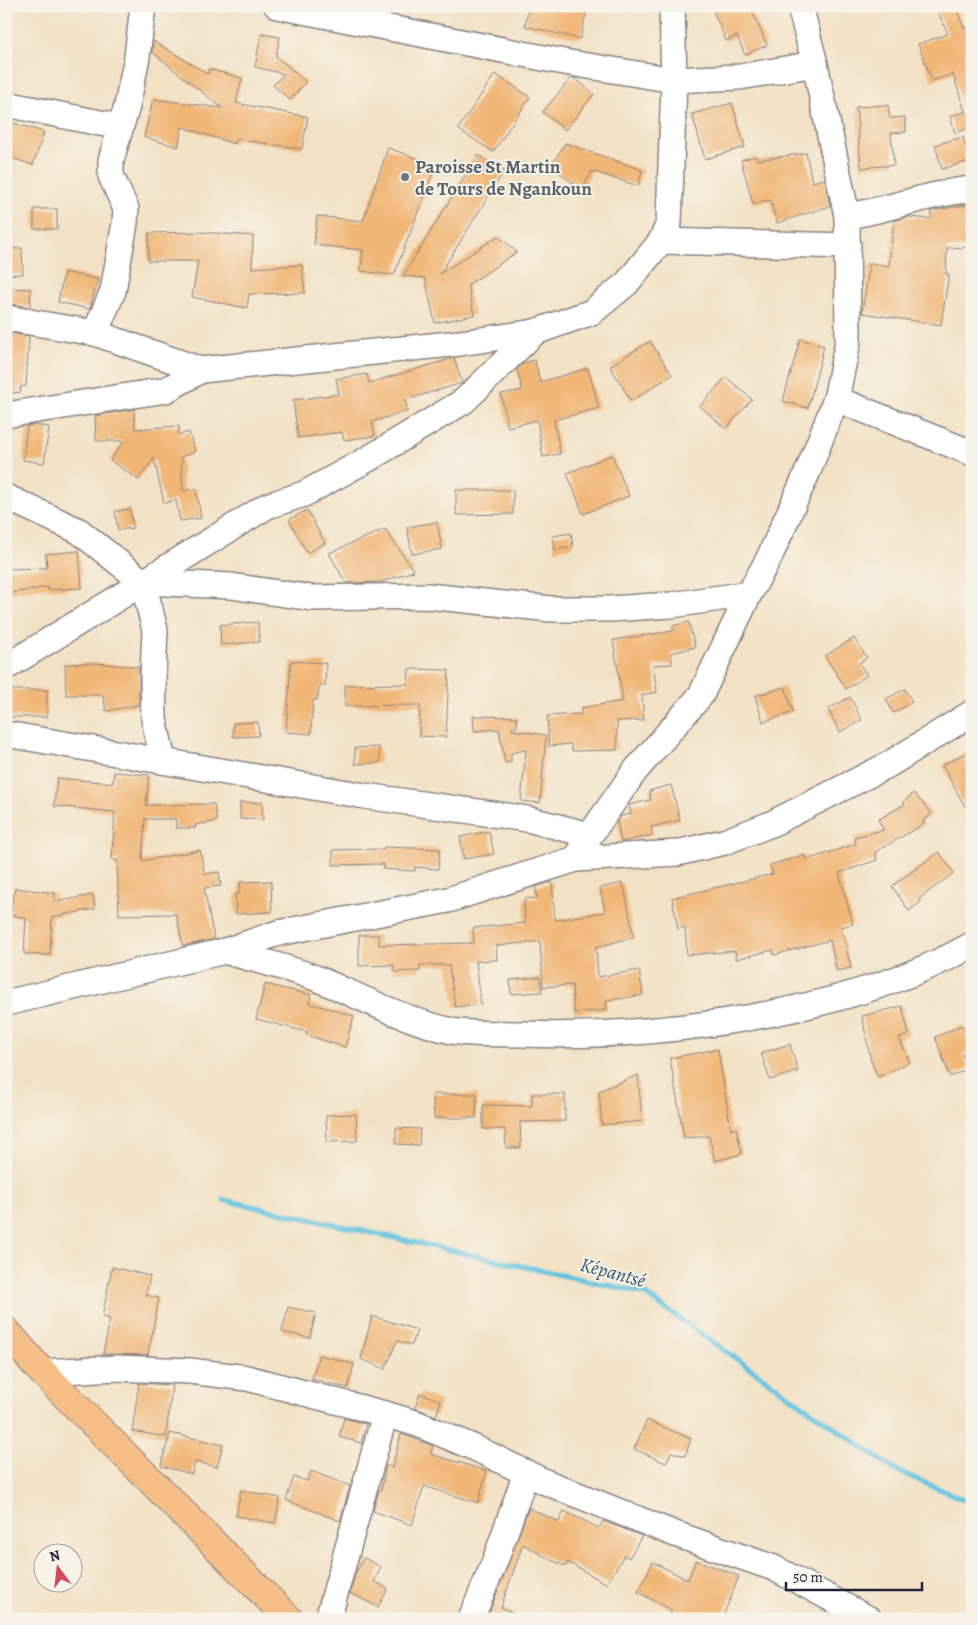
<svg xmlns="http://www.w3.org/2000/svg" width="978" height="1625" font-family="Alegreya,serif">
<rect width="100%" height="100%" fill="#f7f3e8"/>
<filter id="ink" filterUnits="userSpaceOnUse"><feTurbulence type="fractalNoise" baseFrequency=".02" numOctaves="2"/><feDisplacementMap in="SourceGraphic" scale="10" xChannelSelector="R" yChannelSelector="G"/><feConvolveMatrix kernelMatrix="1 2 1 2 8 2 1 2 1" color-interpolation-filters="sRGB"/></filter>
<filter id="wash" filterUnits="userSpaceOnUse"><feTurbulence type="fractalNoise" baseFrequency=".0096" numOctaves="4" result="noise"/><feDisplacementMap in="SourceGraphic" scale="20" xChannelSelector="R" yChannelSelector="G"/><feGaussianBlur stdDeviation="1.12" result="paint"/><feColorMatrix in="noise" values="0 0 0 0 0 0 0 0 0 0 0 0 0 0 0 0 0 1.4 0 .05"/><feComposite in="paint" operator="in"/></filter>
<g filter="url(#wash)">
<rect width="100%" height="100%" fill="#f2e1c5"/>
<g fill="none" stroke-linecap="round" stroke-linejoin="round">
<polyline stroke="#5fc1de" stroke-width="5.5" points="224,1200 643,1293 895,1470 972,1503"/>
</g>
<g id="blocks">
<g fill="#f0b676">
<polygon points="529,6 588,6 580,39 525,26"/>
<polygon points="711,6 750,6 767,45 745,55 737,36 726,41"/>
<polygon points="935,6 955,6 964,28 972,26 972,127 955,133 950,116 965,112 953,74 932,81 918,44 948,34"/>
<polygon points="261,34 280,37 276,56 306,82 290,100 273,85 284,74 255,67"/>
<polygon points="153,41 208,74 209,69 242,78 236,103 308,117 302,149 236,139 235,144 182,127 178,147 144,137 153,99 222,108 152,52"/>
<polygon points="495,74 530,97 493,152 458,129"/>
<polygon points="571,78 576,79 594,94 565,130 543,112"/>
<polygon points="732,103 745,147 705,159 692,114"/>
<polygon points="888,105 890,118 905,117 906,132 891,133 894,165 861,168 856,107"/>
<polygon points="6,121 44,132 33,165 6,156"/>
<polygon points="963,137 970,161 942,169 935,145"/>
<polygon points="565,143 642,170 638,186 592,171 582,190 551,166"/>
<polygon points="388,148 436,165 394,275 361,271 363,250 314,245 317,216 363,221"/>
<polygon points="806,153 812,182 825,179 830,206 777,223 770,200 753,204 741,160 756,156 757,160"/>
<polygon points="478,155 504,171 440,274 498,236 517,252 468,285 474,315 435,323 425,278 403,276"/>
<polygon points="972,204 972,247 947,248 946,274 949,274 941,325 862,313 870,263 889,266 894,221 909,217 931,219 931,211"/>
<rect x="34" y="209" width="23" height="20"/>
<polygon points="199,232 253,236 252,268 302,265 305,293 249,294 247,308 192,297 198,261 148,261 149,233"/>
<polygon points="22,248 23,274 6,275 6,249"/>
<polygon points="64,272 98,279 90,309 58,302"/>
<polygon points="12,288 31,289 30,307 11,304"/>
<polygon points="11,333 29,336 26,386 20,387 21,392 6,394 6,334"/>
<polygon points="800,339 824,346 808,408 783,401"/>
<polygon points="650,341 672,375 631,401 610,366"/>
<polygon points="454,358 462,383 405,400 408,411 372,422 375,436 344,440 342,432 298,438 293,400 339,394 336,379 367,374 369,383"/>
<polygon points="535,360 540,382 588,368 599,408 554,420 560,454 543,457 537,420 508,427 501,394 522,390 517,369 524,363"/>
<polygon points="726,377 752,399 726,429 700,406"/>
<polygon points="134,409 135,429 179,426 179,435 189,432 195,452 181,457 183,491 196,488 201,518 180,521 176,500 164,503 154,458 138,480 110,460 124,441 96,441 95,416"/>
<polygon points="33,425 49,427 44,463 23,460 27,426"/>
<polygon points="612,455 629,496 583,514 567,473"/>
<polygon points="456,490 513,490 513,514 456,515"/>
<polygon points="130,509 133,528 118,530 115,511"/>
<polygon points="307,510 325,543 307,553 289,520"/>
<polygon points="437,522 442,549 412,554 407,527"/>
<polygon points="385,529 414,571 381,582 346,583 329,553"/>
<polygon points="571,533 573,547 555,550 553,536"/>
<polygon points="79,551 82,588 48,590 48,587 6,594 6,569 47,568 46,554"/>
<polygon points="258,622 259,642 221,645 220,625"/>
<polygon points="689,622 695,647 671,653 672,664 653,665 657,692 642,695 644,720 617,721 617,750 572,751 571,744 549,746 547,716 582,714 580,708 623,701 613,640 674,631 672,626"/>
<polygon points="854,638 867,658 859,663 867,675 846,689 825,656"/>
<polygon points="291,661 326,663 325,685 320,685 317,700 313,700 311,734 286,732"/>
<polygon points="96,663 139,667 139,705 106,711 103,695 66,695 65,664"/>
<polygon points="409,669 449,670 446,737 419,736 420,705 345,706 345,685 408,684"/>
<polygon points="785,687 793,712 763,722 755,696"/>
<polygon points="905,689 912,702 893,713 886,699"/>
<rect x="9" y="690" width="38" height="27"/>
<polygon points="850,697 862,720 840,732 828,709"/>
<polygon points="473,716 517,717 517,727 512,727 512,730 546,735 540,803 521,801 526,750 511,753 511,762 505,763 499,729 474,731"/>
<polygon points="258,722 259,736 233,737 233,723"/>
<polygon points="379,747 380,763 355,764 355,748"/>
<polygon points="972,750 972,819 942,765"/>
<polygon points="114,772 149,775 146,805 214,804 217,821 195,825 196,828 176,828 176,819 145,819 142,861 200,850 205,874 219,872 221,886 204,888 214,939 183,946 176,914 119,915 117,860 112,860 115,812 54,806 57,778 113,783"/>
<polygon points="671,785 680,820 651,827 653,835 621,842 617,822 621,816 631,814 629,805 651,800 649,791"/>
<polygon points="914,793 932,814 923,821 924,824 875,852 877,860 839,873 853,924 841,927 851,968 837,971 830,940 774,955 773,950 736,959 735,951 687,955 685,927 678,929 672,898 773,874 770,865 804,855 806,860 856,844 854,837 884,830 878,820 905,804 903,802"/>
<polygon points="240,802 262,803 263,820 240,819"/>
<polygon points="489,831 494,854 464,859 460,837"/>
<polygon points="384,847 440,849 438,869 415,867 415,871 383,869 384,864 333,865 333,850 384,849"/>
<polygon points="939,852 954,873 919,899 921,902 909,911 892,886"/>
<polygon points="271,881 272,912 236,914 235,894 239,894 240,882"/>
<polygon points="552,882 555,920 605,912 600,888 623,883 634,937 596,947 598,977 639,970 643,995 606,1001 607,1010 574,1013 572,985 543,987 540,941 496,946 497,960 476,961 481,1004 455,1007 449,965 420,965 420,971 394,972 394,965 359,966 359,935 379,935 379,945 474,943 473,928 525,923 524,899 537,898 535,887"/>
<polygon points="15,888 55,893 55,902 93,895 95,909 52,917 50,955 24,954 26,918 10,915"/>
<polygon points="540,977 542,992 511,994 510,980"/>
<polygon points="265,984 311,995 309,1003 354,1016 345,1047 306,1035 307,1032 256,1019"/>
<polygon points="902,1006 909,1035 899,1038 910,1062 878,1077 871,1061 862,1016"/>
<polygon points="962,1025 972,1051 962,1054 969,1068 950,1077 935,1037"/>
<polygon points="790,1044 798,1071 770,1080 761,1053"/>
<polygon points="718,1049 731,1130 736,1128 742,1154 715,1161 709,1136 684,1138 670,1058"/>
<polygon points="638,1075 642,1121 602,1125 599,1091"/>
<polygon points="433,1094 477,1094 476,1118 434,1118"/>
<polygon points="532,1094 565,1094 565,1121 520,1122 521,1148 506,1148 505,1129 483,1129 483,1105 532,1106"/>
<polygon points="356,1114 357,1141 327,1142 326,1115"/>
<polygon points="396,1128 420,1129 419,1145 396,1144"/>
<polygon points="112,1267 150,1276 146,1295 159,1298 148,1355 103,1354 110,1319 102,1317"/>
<polygon points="288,1307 316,1313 310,1338 282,1332"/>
<polygon points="372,1316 417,1330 412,1345 397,1341 385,1369 361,1359"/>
<polygon points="319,1355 354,1364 348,1388 312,1379"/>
<polygon points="139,1383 172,1385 166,1437 132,1431"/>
<polygon points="420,1393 441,1401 436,1416 415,1408"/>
<polygon points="344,1418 366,1424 361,1443 339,1437"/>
<polygon points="647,1420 691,1439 685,1456 671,1452 666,1463 634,1449"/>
<polygon points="170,1433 223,1445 217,1467 195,1462 192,1474 161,1466"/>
<polygon points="401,1434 433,1446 431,1454 487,1471 478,1503 424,1486 412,1525 373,1511 379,1490 381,1490 386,1465 392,1468"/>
<polygon points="311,1471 350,1486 340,1521 286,1500 294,1477 307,1481"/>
<polygon points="241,1490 280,1498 275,1523 236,1516"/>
<polygon points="529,1508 559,1522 564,1511 599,1528 603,1521 642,1536 629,1558 624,1555 607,1584 568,1562 566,1566 551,1560 523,1544 501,1607 523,1619 492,1619 488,1616"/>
<polygon points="364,1558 381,1567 374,1581 388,1589 378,1607 350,1593 355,1574"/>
<polygon points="696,1560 739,1576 722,1619 667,1619 672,1610 638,1592 653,1562 688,1580"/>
</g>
</g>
</g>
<g filter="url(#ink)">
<use href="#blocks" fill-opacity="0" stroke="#8a8280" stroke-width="1"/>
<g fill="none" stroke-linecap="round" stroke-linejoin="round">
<g stroke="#8a8280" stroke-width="28">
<g id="minor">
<polyline points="277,6 564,62 674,80 740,77 815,64"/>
<polyline points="6,104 120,127"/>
<path d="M847 216C889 210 929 193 972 189"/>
<polyline points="661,241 848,246"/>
<polyline points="6,318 95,333 201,370 460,343 535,332 592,312 627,283 661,241 669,223 674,80 672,6"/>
<polyline points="95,333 113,291 125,223 126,209 111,176 111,160 127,106 137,57 143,6"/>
<polyline points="836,399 972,453"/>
<polyline points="6,415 166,390 201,370"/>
<polyline points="6,497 79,531 143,582 231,586 312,598 428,596 551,609 610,609 671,605 749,594"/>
<polyline points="143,582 155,630 153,676 154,719 163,761"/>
<polyline points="6,667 267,506 304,494 368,459 464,401 535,332"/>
<polyline points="6,734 365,796 527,819 590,835"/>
<polyline points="576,859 590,835 635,771 701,695 749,594 769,558 808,471 836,399 848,341 847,216 815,64 800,6"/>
<path d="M225 951C255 960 288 967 318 979 361 997 406 1021 452 1031 474 1035 499 1033 522 1034 661 1039 850 1013 972 945"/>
<polyline points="6,1003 225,951 278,933 448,900 576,859 677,853 724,842 771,824 888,765 972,713"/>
<polyline points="42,1372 117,1368 190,1371 247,1378 385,1414 418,1424 475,1448 543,1481 675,1534 774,1568 869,1619"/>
<polyline points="328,1619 385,1414"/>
<polyline points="471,1619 495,1561 526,1473"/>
</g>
</g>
<g stroke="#8a8280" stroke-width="30">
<polyline id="major" points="6,1331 42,1372 289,1619"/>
</g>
<use href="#minor" stroke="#fff" stroke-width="25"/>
<use href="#major" stroke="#f6be87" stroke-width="28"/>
</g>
</g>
<circle fill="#6b7280" stroke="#f7f3e8" stroke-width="2" cx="405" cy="177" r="5"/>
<g text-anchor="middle" stroke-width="4" stroke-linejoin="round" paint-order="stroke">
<g font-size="19" font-weight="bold" fill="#5b616d" stroke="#f7f3e8" text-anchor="start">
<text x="415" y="173">Paroisse St Martin<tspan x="415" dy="22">de Tours de Ngankoun</tspan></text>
</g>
<g font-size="20" font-style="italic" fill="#375a74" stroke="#f7f3e8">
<text transform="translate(613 1272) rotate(15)" y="7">Képantsé</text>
</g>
</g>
<rect width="978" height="1625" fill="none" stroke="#f7f3e8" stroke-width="25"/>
<g transform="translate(58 1568) rotate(345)"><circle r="24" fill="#f7f3e8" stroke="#a29fa3"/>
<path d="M0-4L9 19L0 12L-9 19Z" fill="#d1495b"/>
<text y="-8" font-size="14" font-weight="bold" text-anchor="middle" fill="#22223b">N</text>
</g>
<path d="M786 1582v8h136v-8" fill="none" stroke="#22223b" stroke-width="2.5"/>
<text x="793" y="1582" font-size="15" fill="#22223b" stroke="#f7f3e8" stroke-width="4" paint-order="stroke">50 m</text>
</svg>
